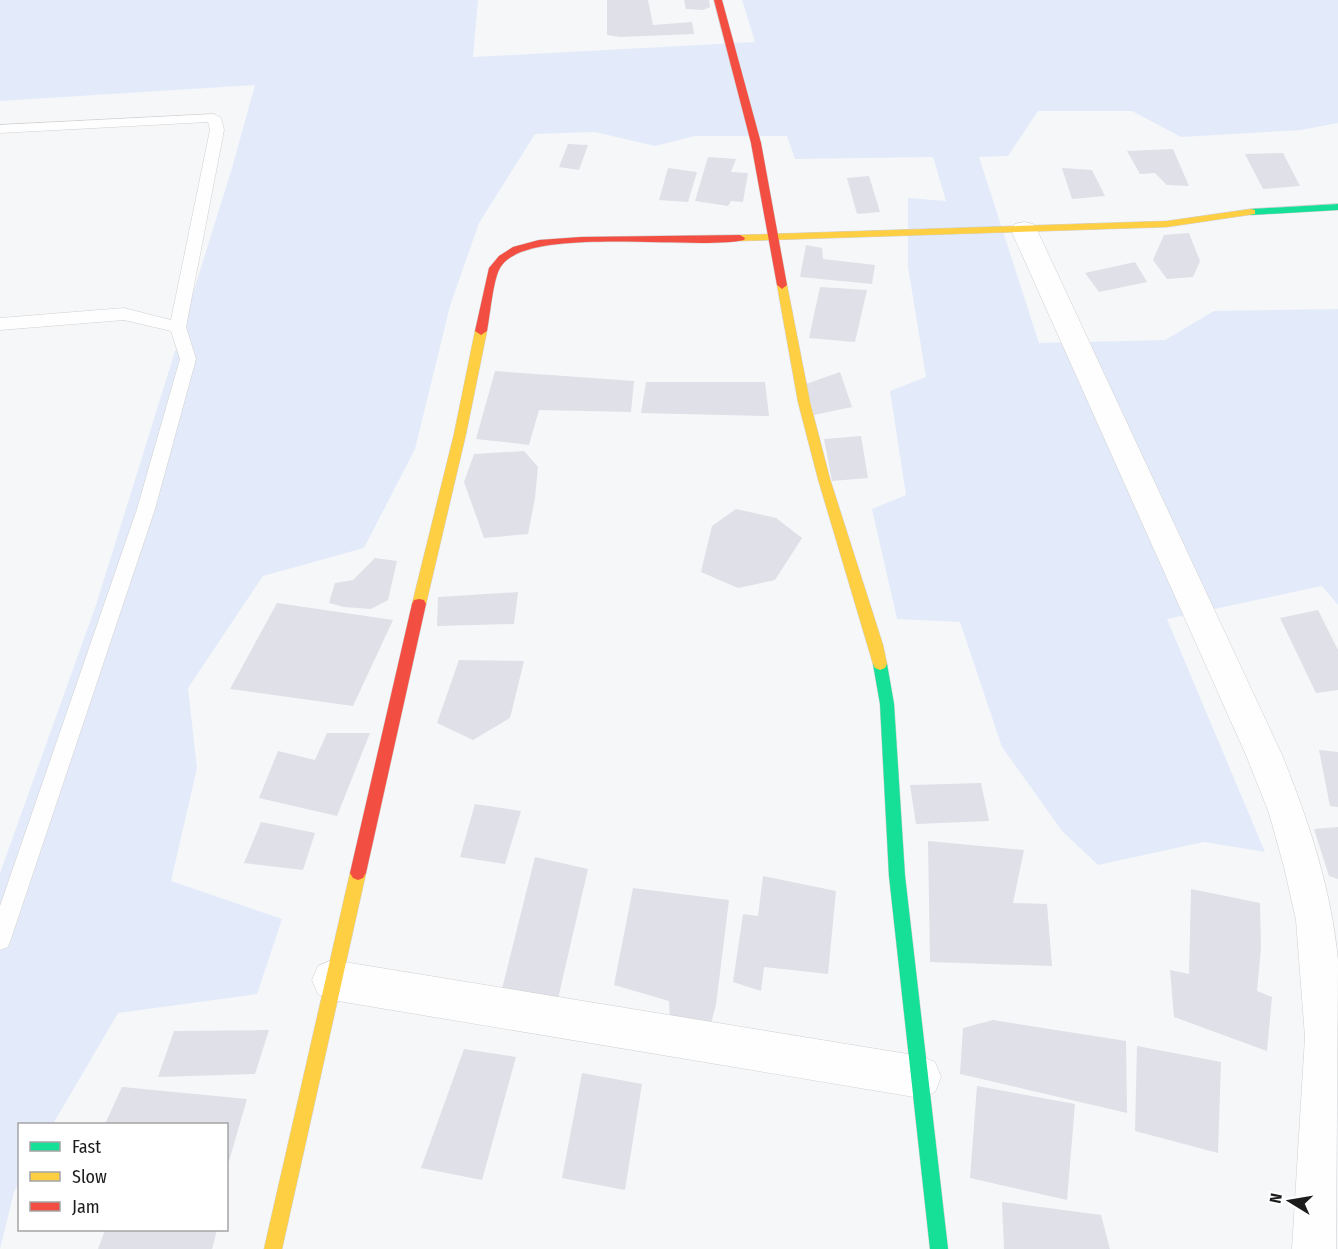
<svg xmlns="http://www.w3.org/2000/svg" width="1338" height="1249" font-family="'Fira Sans Condensed',sans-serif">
<rect width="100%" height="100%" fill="#f6f7f9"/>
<polygon fill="#e3ebfa" points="0,0 478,0 473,57 755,42 742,0 1338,0 1338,123 1301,130 1181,137 1132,111 1038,111 1008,156 979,157 1039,343 1165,340 1214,311 1338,309 1338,605 1322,586 1167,619 1265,852 1204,842 1098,865 1062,831 1002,747 960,622 897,619 872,509 906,495 890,391 926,377 908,267 908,198 946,201 933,157 795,159 787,136 695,136 655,146 595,132 535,134 479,223 450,306 415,449 364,548 263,576 188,688 197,768 171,881 282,919 257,994 118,1013 53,1124 20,1124 19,1182 14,1192 0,1249 0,873 96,605 232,168 255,85 0,101"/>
<g fill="#dfe0e8">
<polygon points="607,0 648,0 653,25 692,22 694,34 620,37 607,35"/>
<polygon points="684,0 709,0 710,7 703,10 686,9"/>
<polygon points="568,144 588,145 579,170 559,167"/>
<polygon points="1173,149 1189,186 1167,185 1155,173 1140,174 1127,151"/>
<polygon points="1283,153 1300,186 1263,189 1245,154"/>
<polygon points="708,157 736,159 731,172 748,173 743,202 731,201 728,206 695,201"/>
<polygon points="668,168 697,172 688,202 659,200"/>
<polygon points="1062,168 1092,170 1105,196 1072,199"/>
<polygon points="869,176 880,212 857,214 847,178"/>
<polygon points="1189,233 1200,261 1193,277 1167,279 1153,260 1164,235"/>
<polygon points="806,245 822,248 823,259 875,265 872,284 800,277"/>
<polygon points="1135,262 1147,282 1099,292 1085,273"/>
<polygon points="820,287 867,290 855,342 809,338"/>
<polygon points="495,371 634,381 631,412 539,410 529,445 476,439"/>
<polygon points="840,372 852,407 814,415 806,384"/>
<polygon points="646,382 765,382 769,416 641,413"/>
<polygon points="861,436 868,478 832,481 824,439"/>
<polygon points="524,451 538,467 535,498 528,534 484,538 464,482 474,454"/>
<polygon points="736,509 776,518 802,538 775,580 738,588 701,572 712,526"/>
<polygon points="375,558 397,561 388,600 371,609 344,607 329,603 335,583 353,580"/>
<polygon points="518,592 514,624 437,626 438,597"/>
<polygon points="277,603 393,620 353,706 230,689"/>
<polygon points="1318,610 1338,650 1338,690 1316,693 1280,618"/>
<polygon points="459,660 524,661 510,718 473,740 437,723"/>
<polygon points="327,733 370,733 337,816 259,798 278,751 315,760"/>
<polygon points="1319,750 1338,752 1338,807 1330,806"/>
<polygon points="981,783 989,821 916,824 910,785"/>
<polygon points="475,804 521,811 505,864 460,857"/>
<polygon points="261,822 315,833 303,870 244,863"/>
<polygon points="1338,827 1338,879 1329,876 1314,829"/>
<polygon points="928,841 1024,850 1013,903 1047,904 1052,966 930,962"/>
<polygon points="535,857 588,869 557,1003 502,989"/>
<polygon points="763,876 836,891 828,974 764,967 761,991 733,982 743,914 758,916"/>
<polygon points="633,888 729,900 716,1005 710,1027 670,1021 669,1001 614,985"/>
<polygon points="1191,889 1260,903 1261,948 1257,991 1272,997 1267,1051 1174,1017 1170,970 1189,974"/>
<polygon points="993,1020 1126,1041 1127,1113 960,1074 963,1028"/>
<polygon points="269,1030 255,1074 158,1077 174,1031"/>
<polygon points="1137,1046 1221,1062 1218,1153 1135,1131"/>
<polygon points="464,1049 516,1057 482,1180 421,1168"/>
<polygon points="582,1073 642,1084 625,1190 562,1178"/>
<polygon points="977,1086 1075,1104 1067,1200 970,1178"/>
<polygon points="122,1087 247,1099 227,1168 226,1124 105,1124"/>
<polygon points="1002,1202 1101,1215 1110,1249 1004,1249"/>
<polygon points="105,1230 217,1230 212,1249 98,1249"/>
</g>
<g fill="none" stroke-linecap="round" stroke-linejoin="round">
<g stroke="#d0d0d1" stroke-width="1">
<polygon id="lane" points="214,114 221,118 224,130 186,327 196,359 155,509 11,939 8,947 0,950 0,906 137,509 180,359 171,331 124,320 0,330 0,318 124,308 171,320 210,130 208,122 0,133 0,125"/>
</g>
<g stroke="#d0d0d1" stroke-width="1">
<g id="street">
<path d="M1024 222 1033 224 1037 230 1282 755C1309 822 1331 888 1338 960L1336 1249H1292L1305 1037 1296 920 1284 867 1269 813 1246 755 1011 230 1015 224Z"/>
<polygon points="332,960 920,1056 935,1062 941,1077 935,1092 920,1098 332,1000 318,994 312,980 318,966"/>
</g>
</g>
<g stroke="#d0d0d1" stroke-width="1">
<g id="fast">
<polygon points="1338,204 1338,210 1251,215 1246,212 1251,209"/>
<polygon points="880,658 885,660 887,664 894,704 905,876 948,1249 930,1249 889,876 880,704 873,664 875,660"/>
</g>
</g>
<g stroke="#d0d0d1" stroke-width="1">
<g id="slow">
<polygon points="1251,209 1255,210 1255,214 1167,227 740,241 735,238 740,235 1167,221"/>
<polygon points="782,281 787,285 810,402 830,479 883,645 887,664 885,668 880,670 875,668 873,664 818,479 798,402 777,285"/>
<polygon points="481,327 487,331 466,434 426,604 424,608 414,608 412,604 454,434 475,331"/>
<polygon points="358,866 363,868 366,873 282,1249 264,1249 350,873 353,868"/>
</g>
</g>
<g stroke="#d0d0d1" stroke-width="1">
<g id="jam">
<polygon points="714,0 722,0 761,143 787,285 782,289 777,285 751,143"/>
<path d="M740 235 745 238 744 240C696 251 524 224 500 268 493 280 490 316 487 331L481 335 475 331 489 268 499 256 513 247 539 240 581 237Z"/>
<polygon points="419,599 424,600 426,604 366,873 363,878 358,880 353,878 350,873 412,604 414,600"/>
</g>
</g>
<use href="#lane" fill="#fefefe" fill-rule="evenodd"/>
<use href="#street" fill="#fefefe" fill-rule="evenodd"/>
<use href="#fast" fill="#16e098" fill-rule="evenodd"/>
<use href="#slow" fill="#ffcf43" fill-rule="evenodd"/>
<use href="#jam" fill="#f24e42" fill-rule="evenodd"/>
</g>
<rect x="18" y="1123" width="210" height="108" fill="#ffffff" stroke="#a4a4a5" stroke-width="1.5"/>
<rect x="30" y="1142" width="30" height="9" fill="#16e098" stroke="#a4a4a5" stroke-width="1.5"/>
<text x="72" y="1153" font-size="18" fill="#1c1c1d">Fast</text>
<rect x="30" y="1172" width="30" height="9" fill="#ffcf43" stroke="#a4a4a5" stroke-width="1.5"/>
<text x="72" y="1183" font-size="18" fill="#1c1c1d">Slow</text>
<rect x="30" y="1202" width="30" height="9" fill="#f24e42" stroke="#a4a4a5" stroke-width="1.5"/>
<text x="72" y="1213" font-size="18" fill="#1c1c1d">Jam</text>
<g transform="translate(1290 1201) rotate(281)" stroke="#ffffff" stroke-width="4.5" paint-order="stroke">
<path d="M0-4.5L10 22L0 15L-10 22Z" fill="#1c1c1d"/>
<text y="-9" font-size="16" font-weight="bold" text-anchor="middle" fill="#1c1c1d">N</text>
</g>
</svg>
